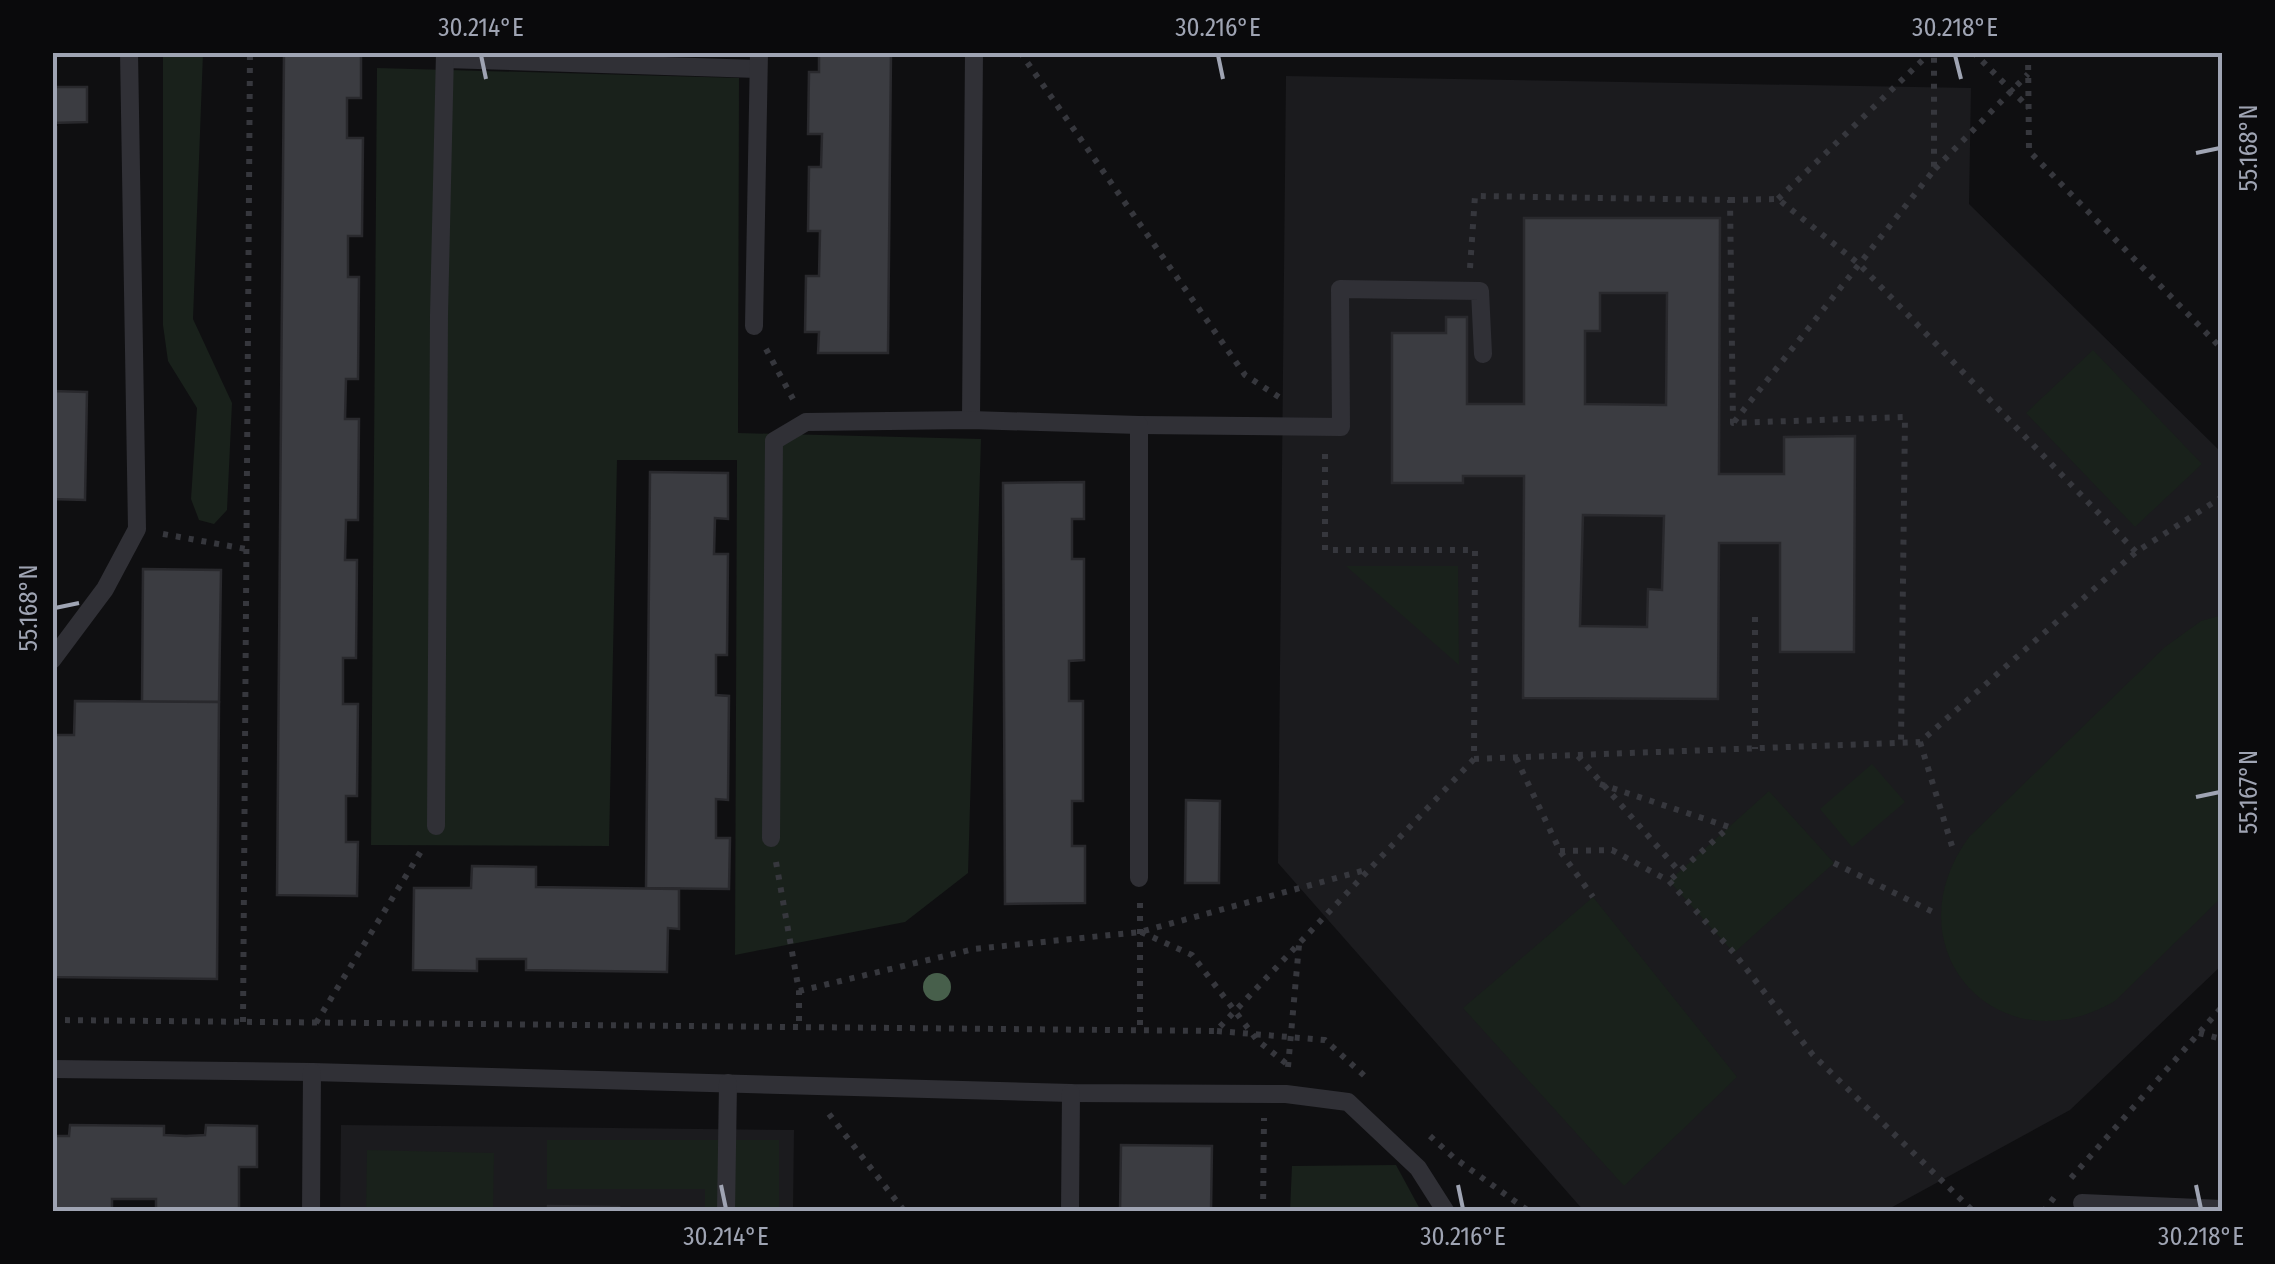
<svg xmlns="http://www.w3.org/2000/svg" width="2275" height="1264" font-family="'Fira Sans Condensed',sans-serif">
<rect width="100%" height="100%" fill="#0f0f11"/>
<g fill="#1b1b1e">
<polygon points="1286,76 1971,88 1969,204 2222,453 2222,965 2070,1110 1885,1211 1584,1211 1278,863"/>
<polygon points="53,126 58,126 56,384 53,384"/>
<polygon points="341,1125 794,1130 793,1211 340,1212"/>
</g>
<g fill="#19211b">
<polygon points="163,53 203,53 193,319 232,403 227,510 214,524 199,520 191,499 197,408 168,361 163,325"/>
<polygon points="377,68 739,78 738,433 981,439 968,873 905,922 735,955 737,460 617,460 609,846 371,845"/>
<polygon points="2093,350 2202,464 2135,527 2026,413"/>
<polygon points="1346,566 1458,566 1459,665"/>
<path d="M2222 615V897L2115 1001C1997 1070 1888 947 1969 837L2165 647 2201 621Z"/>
<polygon points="1872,764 1905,802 1852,847 1820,809"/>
<polygon points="1769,791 1834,863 1734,953 1669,881"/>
<polygon points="1593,897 1737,1077 1624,1186 1463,1008"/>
<polygon points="547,1140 779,1140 779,1211 705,1211 705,1189 547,1189"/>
<polygon points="367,1150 494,1153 493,1211 366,1211"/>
<polygon points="1396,1165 1421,1211 1290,1211 1292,1166"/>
</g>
<g fill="#3b3c41" stroke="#29292d" stroke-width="2.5" fill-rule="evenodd">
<polygon points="284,52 361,52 361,98 347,98 347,138 363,138 362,236 348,236 348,277 359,277 358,379 346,379 345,419 359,419 358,520 346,520 345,560 357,560 356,658 343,658 343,704 358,704 357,796 346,796 346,842 358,842 357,896 277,895"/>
<polygon points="819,52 891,52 888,353 818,353 819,332 805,332 806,276 819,276 820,231 808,231 809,167 821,167 822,134 808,134 809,72 819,72"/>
<polygon points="52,87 87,87 87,122 52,123"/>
<path d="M1524 218H1720L1719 474H1784V437L1855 436 1854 652H1780V543H1719L1718 699 1523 698 1524 476H1463V483H1392V333H1446V317H1467V404H1524ZM1600 293H1667L1666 405 1585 404V331H1600ZM1583 515 1664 516 1662 590 1648 589 1647 627 1580 626Z"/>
<polygon points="52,391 87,392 85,500 52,499"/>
<polygon points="650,472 728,473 728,519 715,518 714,554 728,554 727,655 716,655 716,695 729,696 728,800 716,799 716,838 730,838 729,889 646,888"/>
<polygon points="1084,482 1084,519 1072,519 1072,559 1084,559 1084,660 1069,661 1069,701 1083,701 1083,801 1072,801 1072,846 1085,846 1085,903 1005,904 1003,483"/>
<polygon points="143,569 221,570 219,702 142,702"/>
<polygon points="75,701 219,702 217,979 52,977 52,735 74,735"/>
<polygon points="1186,800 1220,801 1219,883 1185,883"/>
<polygon points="472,866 536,867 536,887 679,889 679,929 668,928 667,972 526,970 526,959 477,959 477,971 413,970 414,888 471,888"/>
<polygon points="70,1125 164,1126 164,1135 186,1136 205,1135 206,1125 257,1126 257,1167 239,1167 239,1212 156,1211 156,1199 112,1199 112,1209 52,1208 52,1136 69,1136"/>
<polygon points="1121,1145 1212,1146 1211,1212 1120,1212"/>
<polygon points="548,1206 619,1207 619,1212 548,1212"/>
</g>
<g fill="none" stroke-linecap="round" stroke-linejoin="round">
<g stroke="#36373d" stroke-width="6" stroke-dasharray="5 8" stroke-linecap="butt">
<polyline points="1020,52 1245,375 1279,397"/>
<polyline points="1973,52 2029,108"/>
<polyline points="2028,52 2029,151 2222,349"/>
<polyline points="52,54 58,52"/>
<polyline points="1935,169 2028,74"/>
<polyline points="1778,199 1931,52"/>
<polyline points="1730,200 1778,199 1859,264 2136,552"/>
<polyline points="1470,268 1475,196 1730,200 1733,423 1905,417 1901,743"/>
<polyline points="766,349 793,399"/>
<polyline points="1734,422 1934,170 1934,52"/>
<polyline points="163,534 246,549"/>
<polyline points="1755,617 1755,749"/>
<polyline points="1920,742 1952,846"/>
<polyline points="1578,756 1679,871"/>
<polyline points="1516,758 1560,851 1593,897"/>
<polyline points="1474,759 1920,742 2136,552 2222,497"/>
<polyline points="1600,784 1729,827 1669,881"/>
<polyline points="1560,851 1612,850 1669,881 1734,953 1813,1055 1974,1212"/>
<polyline points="776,862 799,991 799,1029"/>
<polyline points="1834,863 1937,914"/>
<polyline points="1140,903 1140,1032"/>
<polyline points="1141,932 1192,955 1257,1040 1288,1065"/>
<polyline points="799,991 974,949 1140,932 1369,869"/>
<polyline points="52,1020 1216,1031 1474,759 1475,550 1325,550 1325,452"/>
<polyline points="243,1022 250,52"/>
<polyline points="316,1023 423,848"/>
<polyline points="1217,1031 1325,1040 1369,1080"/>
<polyline points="2199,1033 2222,1039"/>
<polyline points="1288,1067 1299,945"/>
<polyline points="829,1114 905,1212"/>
<polyline points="1430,1136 1453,1157 1530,1212"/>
<polyline points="2071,1178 2222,1007"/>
<polyline points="1263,1212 1264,1118"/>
<polyline points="2043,1212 2056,1195"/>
</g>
<g stroke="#303036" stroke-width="18">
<polyline points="445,59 758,69"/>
<polyline points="754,326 759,52"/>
<polyline points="971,420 974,52"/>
<polyline points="1139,425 1341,427 1340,289 1480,291 1483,354"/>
<polyline points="52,660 105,589 137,529 129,52"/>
<polyline points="436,826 439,315 445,52"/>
<polyline points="771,838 774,441 806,422 971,420 1139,425 1139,878"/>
<polyline points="52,1069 312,1072 1071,1093 1286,1094 1348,1102 1418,1168 1446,1212"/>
<polyline points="2082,1203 2222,1209"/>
<polyline points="311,1212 312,1072"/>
<polyline points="726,1212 728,1083"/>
<polyline points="1070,1212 1071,1093"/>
</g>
</g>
<circle fill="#475f4b" cx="937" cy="987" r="14"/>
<path fill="none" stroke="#9fa4b3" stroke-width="4" d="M481 55 486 79M1218 55 1223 79M1955 55 1961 79M2196 153 2220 148M55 608 79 603M2196 797 2220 792M721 1185 726 1209M1458 1185 1463 1209M2196 1185 2201 1209"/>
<rect width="2275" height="1264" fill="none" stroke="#0a0a0c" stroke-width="110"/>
<rect x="55" y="55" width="2165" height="1154" fill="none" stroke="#9fa4b3" stroke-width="4"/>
<g font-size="25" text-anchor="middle" fill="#9fa4b3">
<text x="481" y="36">30.214°E</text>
<text x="1218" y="36">30.216°E</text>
<text x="1955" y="36">30.218°E</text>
<text transform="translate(2248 148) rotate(-90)" y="9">55.168°N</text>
<text transform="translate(28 608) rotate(-90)" y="9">55.168°N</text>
<text transform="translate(2248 792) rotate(-90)" y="9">55.167°N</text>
<text x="726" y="1245">30.214°E</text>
<text x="1463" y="1245">30.216°E</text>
<text x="2201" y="1245">30.218°E</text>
</g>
</svg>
